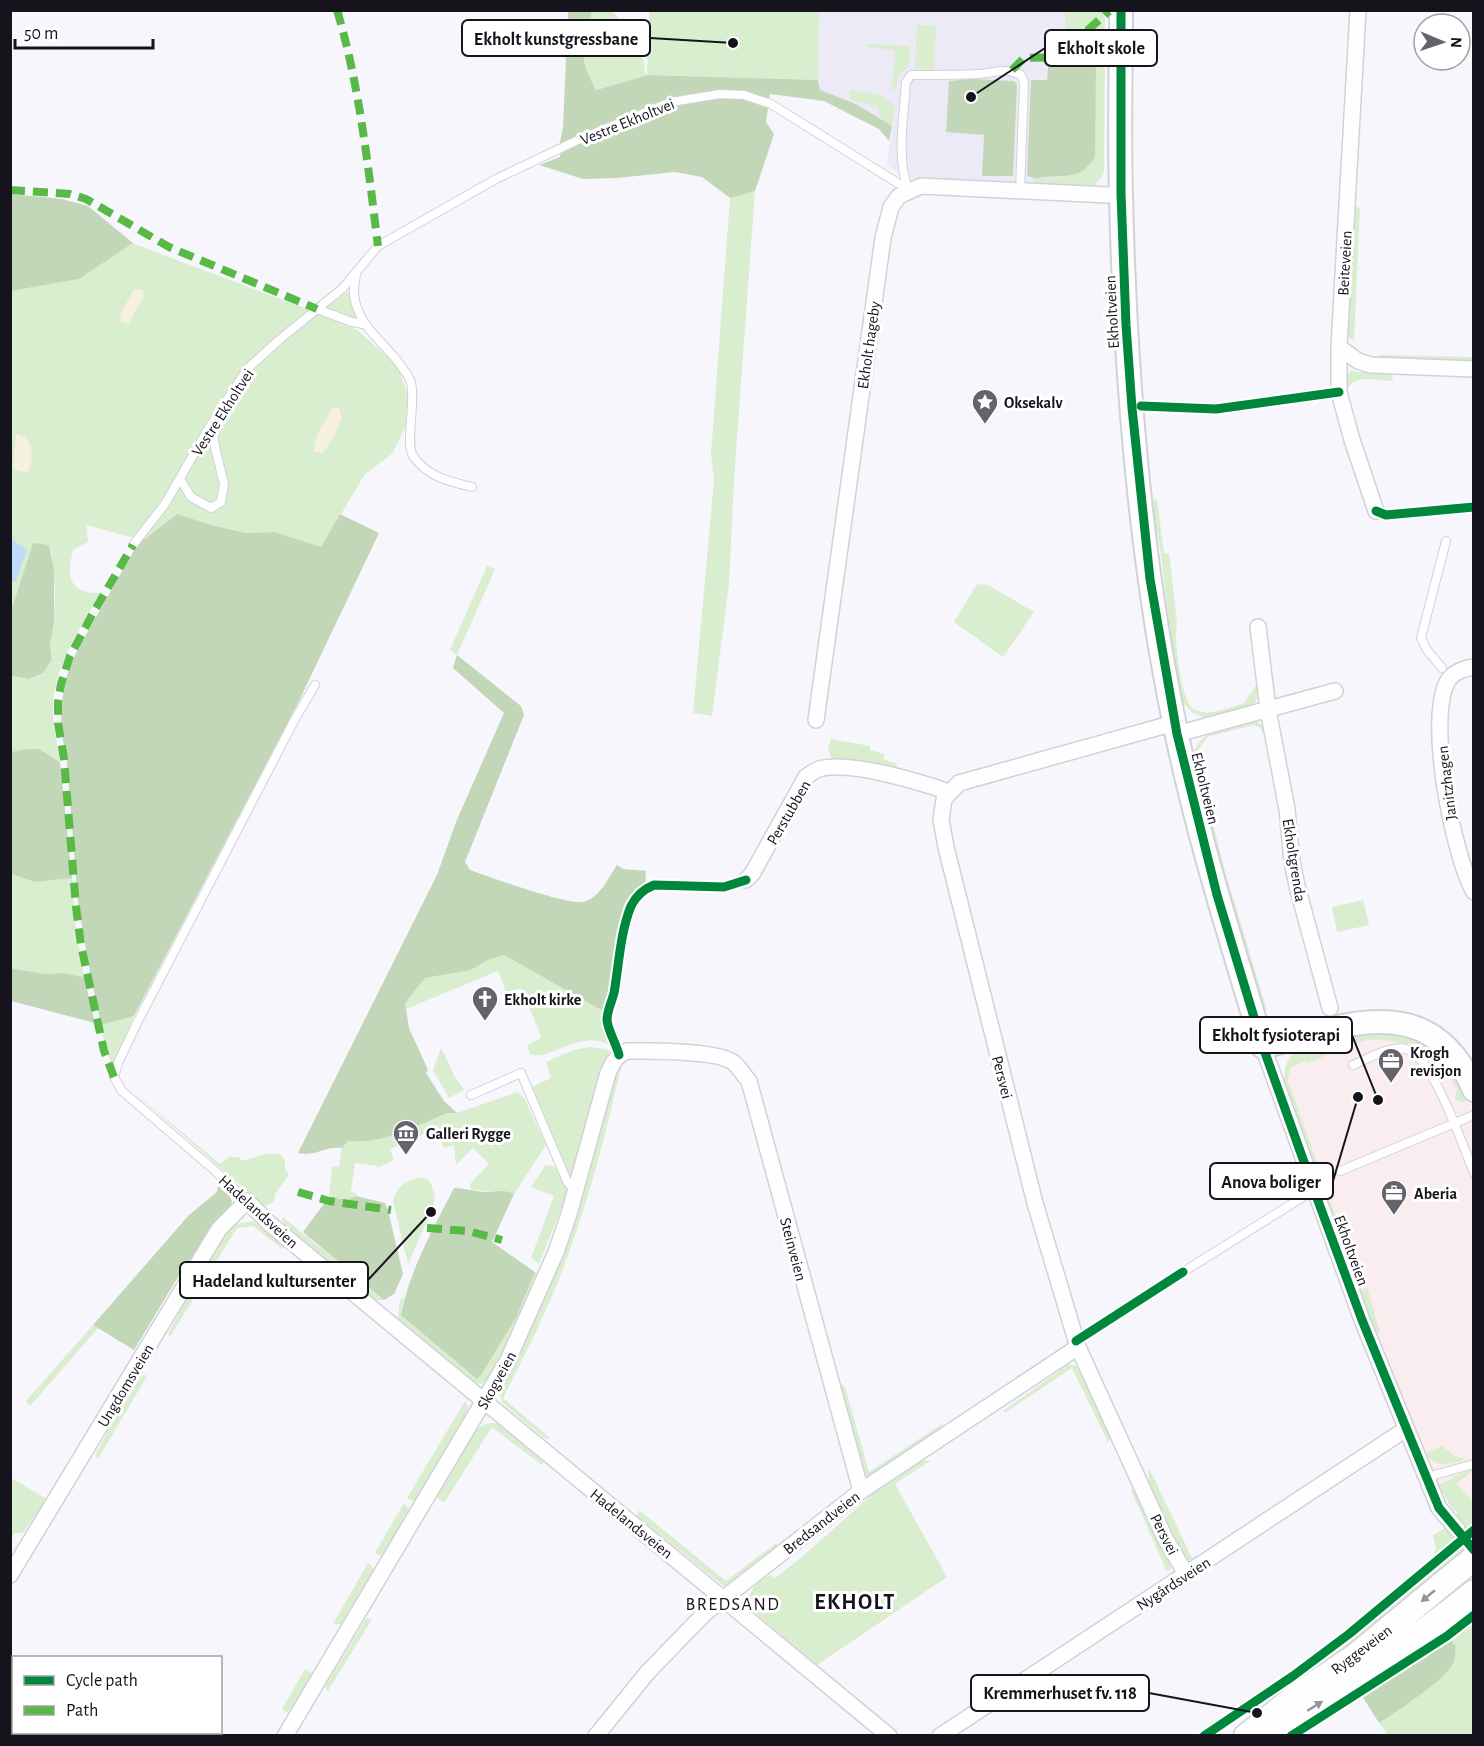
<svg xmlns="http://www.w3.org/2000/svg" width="1484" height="1746" font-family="'Alegreya Sans',sans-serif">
<rect width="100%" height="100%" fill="#f7f6fc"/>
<polygon fill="#faedef" points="1355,1032 1423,1043 1467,1094 1474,1114 1473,1505 1444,1481 1439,1485 1404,1411 1283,1089 1285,1068 1293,1054 1301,1049"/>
<polygon fill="#eceaf7" points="819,11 1105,11 1104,172 1101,179 1088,188 907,179 887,165 892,126 856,104 820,90 818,80"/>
<g fill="#d8eece">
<path d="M592 11H612L624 24 629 44 640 53 644 62 645 73 647 75 649 11H819L818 80 648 75 595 90C576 55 584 46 592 11Z"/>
<polygon points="1065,11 1105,11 1104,172 1095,185 1088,188 1034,185 1033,179 1071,176 1092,48 1084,43 1075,32 1065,31"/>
<polygon points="917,25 936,26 934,70 915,69"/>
<polygon points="867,44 908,46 910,47 909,66 898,77 896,89 891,90 895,60 894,50 867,47"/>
<path d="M849 90C867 92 884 92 895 107L892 126 882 120 877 106 850 100Z"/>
<polygon points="755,191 734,479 729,584 712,716 693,713 714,480 711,454 730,198"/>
<polygon points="1355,206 1360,208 1354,340 1349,338 1348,324"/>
<path d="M132 243 310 310 357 330 398 366 408 396 406 425 392 454 365 474 321 548 274 532 246 533 211 525 145 539 126 536 86 525 88 542 73 550C70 565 65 583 82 590 89 593 95 594 102 592 80 628 50 672 53 716 54 732 58 747 60 762L39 749 11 752V676L30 679 43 673 52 660 50 645 54 622 55 591 51 550 33 543 11 611V291L79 279Z"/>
<polygon points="350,290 351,301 357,321 326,308"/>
<polygon points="1379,355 1473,357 1473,361 1381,358"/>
<path d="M1351 371 1393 375 1392 381C1375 380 1353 373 1345 393L1346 376Z"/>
<path d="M1154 499H1157L1164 553H1169C1172 576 1174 599 1177 622 1177 628 1175 634 1176 641 1177 655 1182 704 1195 710 1210 717 1230 707 1244 703L1257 684H1259V693L1253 706 1205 718 1193 713 1182 702 1175 673 1161 555 1157 531 1153 521Z"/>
<polygon points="487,566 495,569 457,655 450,650"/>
<polygon points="977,584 988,585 1034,612 1003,657 954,622"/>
<path d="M1252 721 1258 722 1267 731 1266 736 1259 727 1253 725 1207 737 1196 753 1224 868 1267 1010 1263 1008 1221 871 1193 753C1204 727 1228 727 1252 721Z"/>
<polygon points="831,739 870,746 870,750 884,754 884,759 897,764 896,771 832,760 828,749"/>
<polygon points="10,874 35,882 72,878 76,930 84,977 63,973 46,974 11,968"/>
<polygon points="1363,900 1369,925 1337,932 1332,907"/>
<path d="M504 955 603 1011C600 1024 605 1033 611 1045 577 1028 552 1062 530 1054L527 1045 541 1038 540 1033 521 988 507 994 498 971 406 1009 405 1003 425 978 471 970 488 960Z"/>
<polygon points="134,1016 113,1065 106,1052 101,1025"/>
<path d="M1372 1030C1404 1035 1430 1041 1452 1068 1459 1076 1463 1088 1468 1097L1467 1100 1462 1102 1455 1099 1457 1089C1441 1060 1424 1044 1388 1041 1381 1040 1372 1039 1365 1041 1346 1044 1326 1056 1308 1063L1305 1061 1291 1067 1287 1083H1289L1318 1166 1312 1168 1284 1082C1284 1072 1285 1064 1291 1056 1306 1040 1351 1035 1372 1030Z"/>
<polygon points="590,1047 609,1050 571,1182 532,1092 532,1087 551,1078 546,1062 573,1050"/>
<polygon points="441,1048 455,1077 464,1090 449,1098 433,1070"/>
<path d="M622 1063C608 1124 593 1185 572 1244 554 1297 529 1347 503 1398L551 1439 544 1438 502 1402 500 1393 545 1298 568 1241 618 1068Z"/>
<polygon points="126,1085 220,1164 229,1157 238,1157 243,1161 265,1154 280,1154 285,1161 285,1169 289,1174 275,1194 274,1202 265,1206 257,1200"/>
<path d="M518 1092 524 1098 546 1145 514 1194C501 1188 485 1193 471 1189L470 1184 489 1164 473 1148 456 1165 454 1145 444 1148 436 1129 390 1149 394 1160 377 1168V1166L355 1163 351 1192 357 1193 355 1198 348 1200 329 1197 332 1166 339 1167 342 1148 348 1141C385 1144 414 1127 447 1113H457Z"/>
<polygon points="550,1165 558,1169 568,1191 539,1264 531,1258 554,1196 531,1187 545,1166"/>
<polygon points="1317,1170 1359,1272 1356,1274 1362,1290 1367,1288 1380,1332 1375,1334 1313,1172"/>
<path d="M422 1177 430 1181 435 1197 433 1207 408 1264 393 1201C398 1185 406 1180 422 1177Z"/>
<polygon points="283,1217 384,1300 376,1300 286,1227 282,1220"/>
<polygon points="253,1221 284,1247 282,1249 253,1226 237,1228 170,1337 168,1334 188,1296 232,1225"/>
<polygon points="535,1272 540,1275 494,1375 481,1384 476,1383 469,1378 398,1320 400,1300 404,1297 401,1315 517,1316"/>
<polygon points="93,1325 98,1328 30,1406 26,1401"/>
<polygon points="1069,1364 1074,1365 1081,1369 1111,1438 1108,1442 1072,1368 1005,1413 1003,1411"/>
<polygon points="144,1375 147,1376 98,1459 95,1455 130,1391"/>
<polygon points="842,1385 845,1387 869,1472 942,1424 944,1427 871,1476 867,1476 861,1468 838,1389"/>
<polygon points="465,1401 468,1407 468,1415 419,1498 413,1501 407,1498"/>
<polygon points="492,1423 499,1424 545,1460 542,1465 492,1427 444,1503 436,1497 476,1430 485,1424"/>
<path d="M1442 1446 1455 1456 1466 1459C1451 1465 1439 1468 1427 1456V1451H1433Z"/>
<path d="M923 1460 930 1461 895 1484 947 1577 817 1665 754 1612 748 1600C752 1587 758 1580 771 1575L774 1579 803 1556 877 1490Z"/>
<path d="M1149 1468 1192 1558 1198 1555 1199 1558 1194 1562 1187 1559 1182 1552C1173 1534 1144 1486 1149 1468Z"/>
<polygon points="1473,1468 1473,1471 1456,1484 1473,1500 1473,1527 1466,1531 1462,1529 1455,1520 1457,1512 1452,1509 1439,1485"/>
<polygon points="11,1478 47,1499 23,1533 14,1533 11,1539"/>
<polygon points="1134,1488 1170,1560 1171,1568 1167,1572 1131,1490"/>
<polygon points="404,1503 409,1510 387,1552 380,1556 375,1553"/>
<polygon points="639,1510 726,1581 776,1543 778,1547 732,1585 724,1586 637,1516"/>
<polygon points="1449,1526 1457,1533 1457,1538 1428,1565 1436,1549 1433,1535"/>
<polygon points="1462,1543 1469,1549 1468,1555 1315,1672 1296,1681 1298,1676 1402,1596"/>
<polygon points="368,1563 375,1570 345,1624 333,1624"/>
<polygon points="366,1619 372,1619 328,1691 326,1690 326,1685"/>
<path d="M1473 1621V1735H1388L1379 1723C1396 1712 1447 1678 1454 1662 1456 1658 1455 1651 1456 1647L1450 1639Z"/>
<polygon points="305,1669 313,1674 292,1708 287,1713 282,1709"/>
</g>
<g fill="#c2d7b8">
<path d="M568 11H592C584 46 576 55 596 90L648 75 818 80 820 90 856 104 892 126 889 141 879 129 824 101 770 94 766 122 774 134 755 191 730 198 702 177 675 172 617 178 583 179 539 165 560 157V142L563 128Z"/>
<path d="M1065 31 1075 32 1084 43 1092 48 1096 64 1095 157C1081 179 1068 175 1045 177 1036 178 1034 180 1027 175L1031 80H1047L1049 58H1057L1064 52Z"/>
<polygon points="971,79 1013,81 1017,84 1013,176 982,176 984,135 946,132 949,81"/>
<polygon points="11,194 62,199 88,206 133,243 79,279 11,291"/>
<polygon points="177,514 211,525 246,533 274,532 321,547 340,514 379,533 299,701 134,1016 101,1025 89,967 78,903 67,762 62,735 61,710 64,686 70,666 79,647 141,538 145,539"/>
<polygon points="33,543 49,545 54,570 54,622 50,645 52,660 43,673 29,679 11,676 11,611"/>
<path d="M457 655 521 706 524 715 465 862 470 870C490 877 566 905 583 902 599 899 609 877 617 865L623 869 646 871 645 884 635 892 627 906 614 973 603 1011 504 955 488 960 471 970 425 978 405 1003 409 1028 428 1070 426 1073 444 1101 457 1113H447C414 1127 385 1144 348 1141L342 1148C323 1146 317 1157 298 1153L437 875 456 822 504 713 453 668Z"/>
<polygon points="27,749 39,749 60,762 72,878 35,882 11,874 11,752"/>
<polygon points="10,968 46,974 63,973 84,977 95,1023 11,1001"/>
<polygon points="219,1181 228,1191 232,1202 229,1209 181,1272 134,1350 93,1325 189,1215 217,1192"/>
<path d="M454 1188C464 1188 474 1191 484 1192 495 1192 504 1189 514 1194L492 1242 535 1272 517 1316 481 1375 477 1379 401 1315C410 1269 433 1229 454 1188Z"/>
<polygon points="356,1196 385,1203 388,1210 403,1274 394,1294 384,1300 303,1232 329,1197 348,1200"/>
<path d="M1450 1639 1456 1647C1455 1651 1456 1658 1454 1662 1447 1679 1396 1712 1379 1723L1362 1696Z"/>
</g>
<g fill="#f6f0df">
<polygon points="134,289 143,290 144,297 134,313 130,324 121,323 120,315"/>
<polygon points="333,407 339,407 342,418 333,438 322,454 313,451 317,434"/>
<path d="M16 434C34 436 35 460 27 473L15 470 13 466Z"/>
</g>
<polygon fill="#bedbfb" points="11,539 27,550 16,581 12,581 11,577"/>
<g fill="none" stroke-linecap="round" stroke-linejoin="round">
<g stroke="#d2d1d8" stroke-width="10">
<g id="lane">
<path d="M908 189C896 156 904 117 906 82L911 75C934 75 956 75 979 74 995 73 1005 67 1021 75L1024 83 1020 190"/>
<path d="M356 272C356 280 353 288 354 295 359 329 384 341 402 367 405 372 410 377 411 383 416 401 405 443 413 456 428 477 448 481 472 487"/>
<polyline points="317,309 352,322 363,324"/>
<polyline points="180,479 191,497 211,508 221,502 224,484 215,447 212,424"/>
<polyline points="133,545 165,504 207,431 248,368 279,340 343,288 378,246 496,179 578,140 671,102 720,94 744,95 771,104 909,190"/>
<polyline points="1442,668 1427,650 1421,638 1446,541"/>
<path d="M1353 1065C1368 1059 1390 1045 1406 1049 1433 1056 1463 1147 1474 1173"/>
<polyline points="471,1095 521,1073 567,1181 574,1191"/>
<polyline points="1340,1171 1474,1115"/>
<polyline points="247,1201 213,1169 122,1091 114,1077 118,1063 137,1023 295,719 315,685"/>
<polyline points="1183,1272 1314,1190"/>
<polyline points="1427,1477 1474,1464"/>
</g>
</g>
<g stroke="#d2d1d8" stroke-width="18">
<g id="street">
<polyline points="1358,10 1339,347 1339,392 1352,440 1376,511"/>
<polyline points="1339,347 1358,361 1371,365 1474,369"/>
<polyline points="1258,627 1268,710 1287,809 1292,861 1297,886 1330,1008"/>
<path d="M1474 667C1465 668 1454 672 1449 679 1425 715 1453 855 1474 892"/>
<polyline points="816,720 883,238 891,207 899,196 921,186 1108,195 1121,194"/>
<polyline points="1174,723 959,783 944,799 941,820 946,847 1035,1203 1078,1347 1165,1538 1186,1574"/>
<polyline points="1177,734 1335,691"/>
<path d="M746 880 752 874 806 777C810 774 814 771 819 769 848 760 920 782 949 792"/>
<polyline points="1263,1047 1362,1320 1439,1508 1457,1529"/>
<polyline points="10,1575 219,1229 247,1201 270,1224 889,1736"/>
<path d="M285 1736 508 1360 556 1252 569 1214 608 1073C613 1062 616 1056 627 1051 648 1051 719 1050 734 1063 740 1068 744 1076 749 1081L861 1491"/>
<polyline points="596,1736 647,1673 705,1613 861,1491 1078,1347"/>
<polyline points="940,1736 1406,1429"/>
</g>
</g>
<g stroke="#d2d1d8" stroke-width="26">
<path id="secondary" d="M1121 10C1121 72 1119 134 1121 195 1125 371 1139 554 1175 726 1197 834 1231 941 1263 1047 1344 1025 1431 988 1474 1090"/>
</g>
<g stroke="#d2d1d8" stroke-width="27">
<g id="primary">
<path d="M1269 1733C1341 1692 1409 1644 1474 1592"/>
<polyline points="1246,1736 1296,1696 1354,1657 1474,1558"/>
</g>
</g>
<use href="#lane" stroke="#fefeff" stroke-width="8"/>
<use href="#street" stroke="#fefeff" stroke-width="15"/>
<use href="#secondary" stroke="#fefeff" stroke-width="22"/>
<use href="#primary" stroke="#fefeff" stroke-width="24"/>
<g stroke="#58b947" stroke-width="8" stroke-dasharray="15 8" stroke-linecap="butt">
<path d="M337 10C360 87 368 167 378 246"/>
<polyline points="1012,70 1024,58 1061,57 1075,47 1088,30 1109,11"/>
<polyline points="10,190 70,194 86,199 169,247 317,309"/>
<polyline points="114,1077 104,1051 81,945 76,907 64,759 58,723 58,702 61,684 70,656 92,615 133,545"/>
<polyline points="298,1192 329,1201 391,1210"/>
<polyline points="427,1228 468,1231 502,1240"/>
<polyline points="10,1704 14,1706"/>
<polyline points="49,1732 52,1736"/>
</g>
<g stroke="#fff" stroke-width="13">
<g id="cycleway">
<polyline points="1121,10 1121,194 1126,325 1132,408 1150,579 1177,734 1217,895 1263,1047 1314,1190 1362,1320 1439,1508 1474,1550"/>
<polyline points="1141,406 1216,409 1339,392"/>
<polyline points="1376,511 1386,515 1474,507"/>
<path d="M619 1055C616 1043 608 1031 607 1020 607 1011 612 1001 614 993 619 965 620 933 631 906 636 896 644 889 654 885L724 887 746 880"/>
<polyline points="1076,1341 1183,1272"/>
<polyline points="1204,1736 1293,1676 1349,1634 1474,1530"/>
<polyline points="1291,1736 1447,1636 1474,1615"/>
</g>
</g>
<use href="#cycleway" stroke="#00873e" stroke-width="9"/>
</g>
<defs><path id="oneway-solid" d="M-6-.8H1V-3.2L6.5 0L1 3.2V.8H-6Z" transform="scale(1.5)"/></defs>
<g fill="#959499">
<use href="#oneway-solid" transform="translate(1428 1596) rotate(140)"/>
<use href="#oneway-solid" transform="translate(1315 1706) rotate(-32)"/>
</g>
<defs>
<g id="sight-pin" transform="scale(1.35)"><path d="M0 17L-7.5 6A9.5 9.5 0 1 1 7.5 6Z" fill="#64626a" stroke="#fff"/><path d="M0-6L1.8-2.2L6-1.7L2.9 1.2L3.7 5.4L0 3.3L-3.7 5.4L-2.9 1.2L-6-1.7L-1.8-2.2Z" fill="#fff"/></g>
<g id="church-pin" transform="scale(1.35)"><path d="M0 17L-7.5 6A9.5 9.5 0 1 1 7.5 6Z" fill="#64626a" stroke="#fff"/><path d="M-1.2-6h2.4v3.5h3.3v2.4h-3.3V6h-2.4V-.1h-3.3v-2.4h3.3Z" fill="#fff"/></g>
<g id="office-pin" transform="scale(1.35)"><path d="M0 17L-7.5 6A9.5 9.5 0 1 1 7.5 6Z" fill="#64626a" stroke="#fff"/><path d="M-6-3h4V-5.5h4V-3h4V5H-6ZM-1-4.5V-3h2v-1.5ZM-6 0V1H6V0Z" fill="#fff"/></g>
<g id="museum-pin" transform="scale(1.35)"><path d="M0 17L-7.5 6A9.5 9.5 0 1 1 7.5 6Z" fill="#64626a" stroke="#fff"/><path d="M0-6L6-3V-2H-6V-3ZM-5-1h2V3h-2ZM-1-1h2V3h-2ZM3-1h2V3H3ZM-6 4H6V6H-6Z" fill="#fff"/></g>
</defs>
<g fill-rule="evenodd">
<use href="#sight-pin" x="985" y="402"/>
<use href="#church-pin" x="485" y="999"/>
<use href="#office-pin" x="1391" y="1061"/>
<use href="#museum-pin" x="406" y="1133"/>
<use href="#office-pin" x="1394" y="1193"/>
</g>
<g text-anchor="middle" stroke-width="6" stroke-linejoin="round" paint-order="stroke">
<g font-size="16" fill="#15131c" stroke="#fff">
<text transform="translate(627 121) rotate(-22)" y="6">Vestre Ekholtvei</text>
<text transform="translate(1344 263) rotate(-87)" y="6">Beiteveien</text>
<text transform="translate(1111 312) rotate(-93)" y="6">Ekholtveien</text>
<text transform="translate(868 345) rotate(-82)" y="6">Ekholt hageby</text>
<text transform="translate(222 412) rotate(-57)" y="6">Vestre Ekholtvei</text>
<text transform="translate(1446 783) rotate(-97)" y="6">Janitzhagen</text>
<text transform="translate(1206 788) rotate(76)" y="6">Ekholtveien</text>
<text transform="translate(788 812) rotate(-60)" y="6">Perstubben</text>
<text transform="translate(1295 860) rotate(81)" y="6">Ekholtgrenda</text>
<text transform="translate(1003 1077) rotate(76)" y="6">Persvei</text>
<text transform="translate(259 1211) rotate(42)" y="6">Hadelandsveien</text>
<text transform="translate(794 1249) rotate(75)" y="6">Steinveien</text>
<text transform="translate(1352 1250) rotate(70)" y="6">Ekholtveien</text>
<text transform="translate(496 1380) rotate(-61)" y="6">Skogveien</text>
<text transform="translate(125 1385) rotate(-59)" y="6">Ungdomsveien</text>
<text transform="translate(821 1522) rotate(-38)" y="6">Bredsandveien</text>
<text transform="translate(632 1523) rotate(39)" y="6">Hadelandsveien</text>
<text transform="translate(1165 1534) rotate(63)" y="6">Persvei</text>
<text transform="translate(1173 1583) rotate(-33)" y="6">Nygårdsveien</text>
<text transform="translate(1361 1649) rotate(-37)" y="6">Ryggeveien</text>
</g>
<g font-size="16" font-weight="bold" fill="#15131c" stroke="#fff" text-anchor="start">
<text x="1004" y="408">Oksekalv</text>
<text x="504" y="1005">Ekholt kirke</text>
<text x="1410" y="1058">Krogh<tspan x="1410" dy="18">revisjon</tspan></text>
<text x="426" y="1139">Galleri Rygge</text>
<text x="1414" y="1199">Aberia</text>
</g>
<g font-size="18" letter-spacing="1.5" fill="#15131c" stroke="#fff">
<text x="733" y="1610">BREDSAND</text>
</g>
<g font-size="22" font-weight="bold" letter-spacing="1.5" fill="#15131c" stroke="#fff">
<text x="855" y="1609">EKHOLT</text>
</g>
</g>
<path fill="none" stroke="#15131c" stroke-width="2" d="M733 43L650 38M971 97L1045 48M1378 1100L1352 1035M1358 1097L1333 1181M431 1212L368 1280M1257 1713L1149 1693"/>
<g fill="#15131c" stroke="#fff" stroke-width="2">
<circle cx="733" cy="43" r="6"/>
<circle cx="971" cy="97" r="6"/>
<circle cx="1378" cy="1100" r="6"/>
<circle cx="1358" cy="1097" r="6"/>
<circle cx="431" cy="1212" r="6"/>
<circle cx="1257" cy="1713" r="6"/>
</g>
<g fill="#fff" stroke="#15131c" stroke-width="2">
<rect x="462" y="20" width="188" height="36" rx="6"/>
<rect x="1045" y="30" width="112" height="36" rx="6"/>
<rect x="1200" y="1017" width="152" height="36" rx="6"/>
<rect x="1210" y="1163" width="123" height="36" rx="6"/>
<rect x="180" y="1262" width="188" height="36" rx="6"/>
<rect x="971" y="1675" width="178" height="36" rx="6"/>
</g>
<g font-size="18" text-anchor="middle" font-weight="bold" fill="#15131c">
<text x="556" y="45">Ekholt kunstgressbane</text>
<text x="1101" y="54">Ekholt skole</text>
<text x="1276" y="1041">Ekholt fysioterapi</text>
<text x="1271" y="1188">Anova boliger</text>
<text x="274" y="1287">Hadeland kultursenter</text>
<text x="1060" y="1699">Kremmerhuset fv. 118</text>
</g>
<rect width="1484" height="1746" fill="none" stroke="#15131c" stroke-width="24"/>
<rect x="12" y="1656" width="210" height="78" fill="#ffffff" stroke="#a1a1a4" stroke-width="1.5"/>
<rect x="24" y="1676" width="30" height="9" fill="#00873e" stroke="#a1a1a4" stroke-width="1.5"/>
<text x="66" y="1686" font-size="18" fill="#15131c">Cycle path</text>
<rect x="24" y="1706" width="30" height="9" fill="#58b947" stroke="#a1a1a4" stroke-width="1.5"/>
<text x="66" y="1716" font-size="18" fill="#15131c">Path</text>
<g transform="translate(1442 42) rotate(92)"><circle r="28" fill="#ffffff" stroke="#a1a1a4" stroke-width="1.5"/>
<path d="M0-4.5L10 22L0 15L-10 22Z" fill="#64626a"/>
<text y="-9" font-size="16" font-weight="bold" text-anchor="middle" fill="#15131c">N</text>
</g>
<path d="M15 39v9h138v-9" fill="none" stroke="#15131c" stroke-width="3"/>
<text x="24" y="39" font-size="18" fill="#15131c" stroke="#ffffff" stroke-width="4.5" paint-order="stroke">50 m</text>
</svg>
